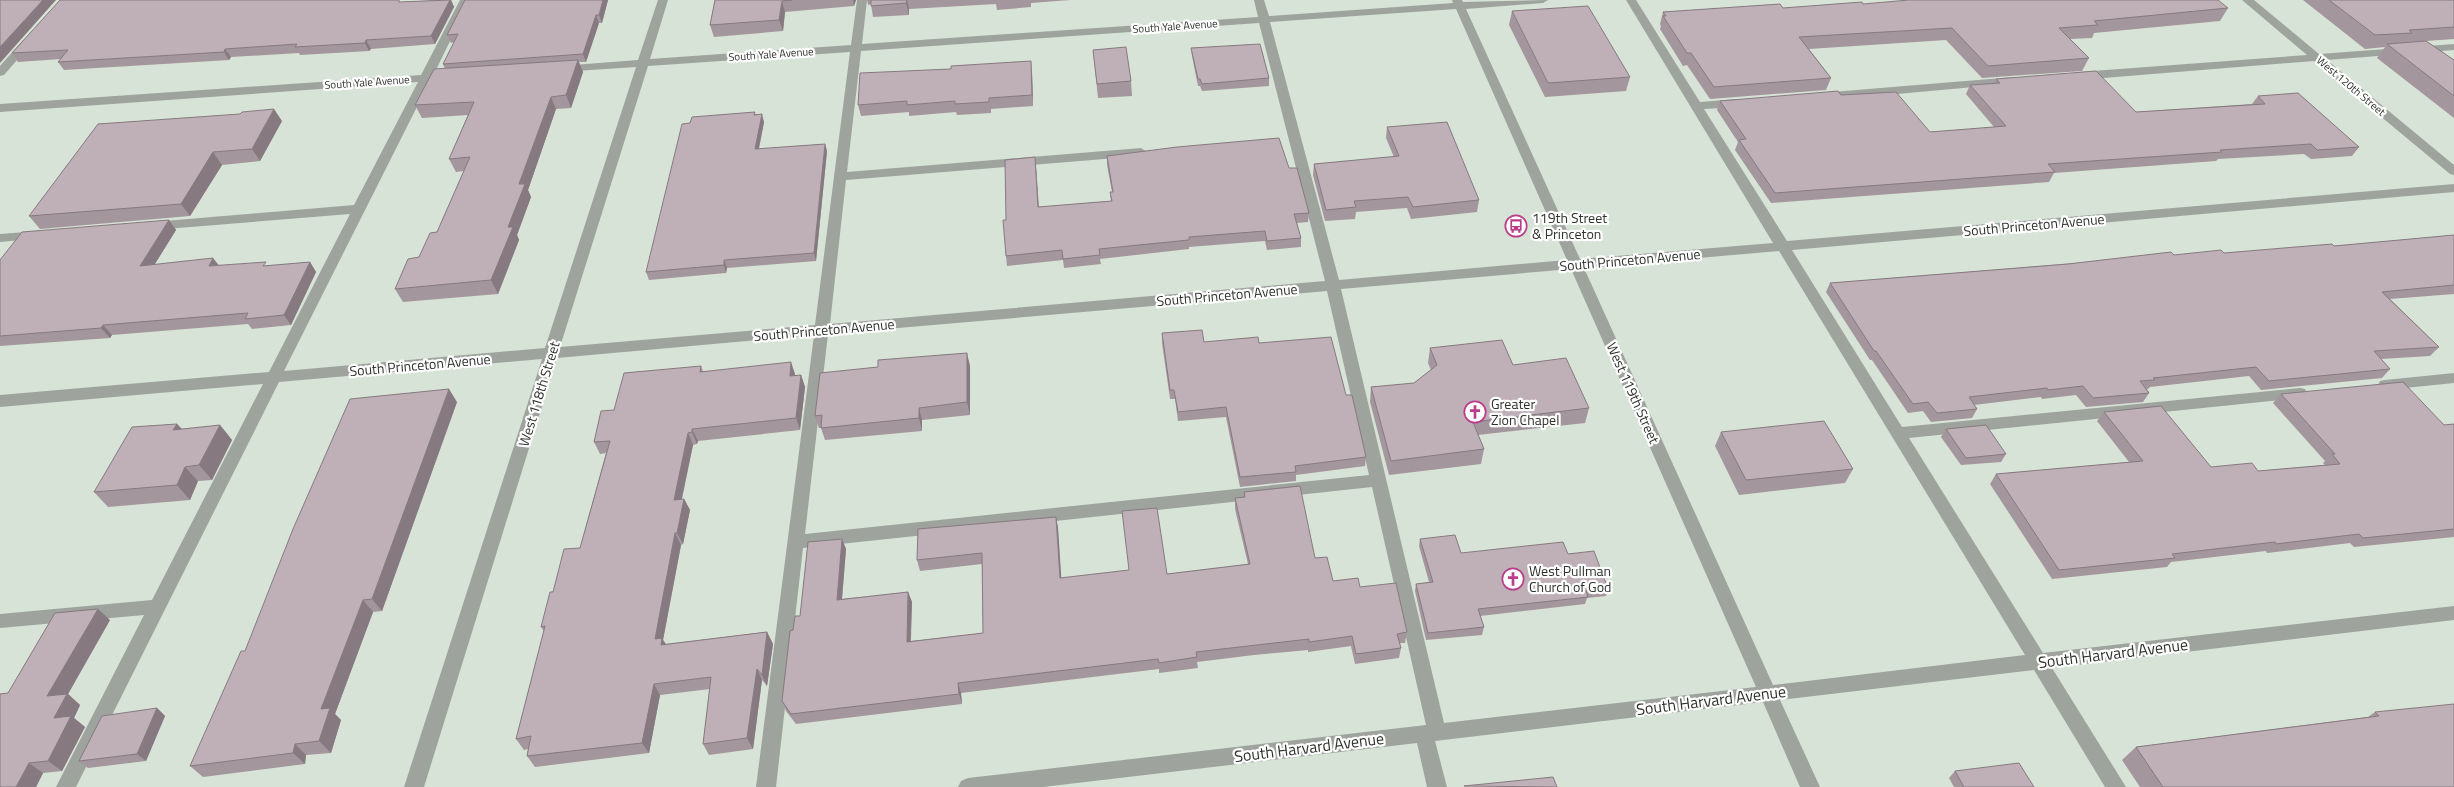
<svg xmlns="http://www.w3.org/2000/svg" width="2454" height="787" font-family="'Titillium Web',sans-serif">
<rect width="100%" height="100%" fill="#d7e3d6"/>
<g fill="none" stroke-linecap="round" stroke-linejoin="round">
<g fill="#9ea39e" fill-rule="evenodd">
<path d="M460 0H470L434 74 450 72 456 76 450 80 430 81 284 371 545 348 636 67 560 72 554 69 560 66 638 60 658 0H668L650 59 851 45 857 0H867L862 44 1258 17 1254 0H1264L1269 16 1453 3 1452 0H1462L1463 2 1548 0 1543 3 1466 9 1580 259 1773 243 1626 0H1636L1700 102 1737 99 1743 103 1737 107 1704 109 1787 241 2454 184V192L1792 250 1902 427 2300 388 2305 389 2307 393 2305 397 2300 398 1909 438 2043 653 2454 606V620L2052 668 2126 787H2105L2034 670 1780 700 1820 787H1800L1763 702 1435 741 1447 787H1427L1417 743 1043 787H958L961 781 968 778 1426 725 1372 487 803 548 776 787H756L814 335 557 358 424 787H404L542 359 279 382 76 787H56L144 615 0 628V614L152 600 263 384 0 407V395L269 372 350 214 153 230 146 226 153 222 354 205 418 82 0 112V104L421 75ZM1456 9 1567 260 1339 280 1270 22ZM1259 23 1325 281 830 324 846 180 1141 156 1147 152 1141 148 847 172 861 51ZM850 52 815 325 560 347 648 66ZM1779 251 2025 655 1773 685 1584 268ZM1571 269 1756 687 1444 723 1341 289ZM1327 291 1369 475 805 534 828 334Z"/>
<polygon points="2242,0 2254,0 2319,54 2454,44 2454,50 2327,60 2454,165 2454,175 2450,174 2314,61 2079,80 2073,76 2079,72 2307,55"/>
<polygon points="27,39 31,40 31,44 4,75 0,76 0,66 23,40"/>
<polygon points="2014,77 2018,79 2018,83 1820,101 1814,97 1820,93"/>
<polygon points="38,231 43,232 45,235 43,238 0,242 0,234"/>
<polygon points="2454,373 2454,383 2385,390 2380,389 2378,385 2380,381 2385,380"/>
</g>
</g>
<g fill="#a4969d">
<polygon points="437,0 451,0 454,7 435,44 371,49 369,51 300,55 299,53 231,57 229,60 64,70 58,62 61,59 18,62 12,53 402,2"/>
<polygon points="465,0 608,0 602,23 599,23 586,62 579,62 583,72 571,108 556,109 528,190 531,197 517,235 519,240 498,294 403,302 395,289 437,232 464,171 456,172 449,159 468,115 422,118 415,105 445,69 443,64 454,42 451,43 447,35"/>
<polygon points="715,0 856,0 854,6 785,12 783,31 714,37 710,25"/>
<polygon points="867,0 1070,0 1031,3 1031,7 997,10 996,4 909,9 909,15 873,17 871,4 868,5"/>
<polygon points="2303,0 2454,0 2454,39 2426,41 2454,60 2454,118 2377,58 2385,47 2365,49"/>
<polygon points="1863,4 2228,8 2220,21 2094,33 2092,38 2070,39 2089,58 2082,71 1982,78 1946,40 1809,49 1831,78 1826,90 1710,99 1687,65 1683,66 1660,29 1661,26 1660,24 1663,12 1783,8"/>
<polygon points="1512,11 1630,77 1626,91 1545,97 1509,25"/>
<polygon points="1191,48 1269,78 1269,86 1202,91 1200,86 1198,86 1192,56"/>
<polygon points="1093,50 1131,81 1132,96 1098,98"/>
<polygon points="1032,72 1033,106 991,109 991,113 957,115 956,112 909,116 909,112 861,116 858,105"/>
<polygon points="1996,79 2136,112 2252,104 2258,96 2359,147 2352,156 2311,159 2304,154 2218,159 2216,161 2054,173 2049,182 1771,203 1735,150 1738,142 1717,110 1720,101 1841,95 1930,132 1994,127 1966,94 1970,85 1994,83"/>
<polygon points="756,114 764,122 759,149 825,144 827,151 816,261 727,268 726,273 649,280 646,272 690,123"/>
<polygon points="282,121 260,161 222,165 190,216 40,229 29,216"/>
<polygon points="1387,127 1479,200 1477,212 1411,219 1407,208 1356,212 1355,219 1325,221 1313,175 1314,164 1394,157 1386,138"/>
<polygon points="1107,156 1289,168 1309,213 1308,222 1297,223 1301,238 1301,247 1267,250 1265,241 1189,247 1189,249 1100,259 1101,264 1064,268 1063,260 1007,266 1006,256 1006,220 1036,167 1039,207 1111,201 1110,192 1112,192 1107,165"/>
<polygon points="169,220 176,230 155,264 268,266 310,262 316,272 291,325 252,329 248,324 112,335 110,338 0,346 0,260"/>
<polygon points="2454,235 2454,294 2390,299 2439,347 2430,356 2381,359 2390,369 2382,378 2261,390 2249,376 2150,387 2148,389 2147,389 2149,393 2143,402 2086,407 2076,395 2042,399 2041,397 1974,405 1977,409 1972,418 1931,422 1923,411 1908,413 1872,360 1870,360 1826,292 1830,283 2174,255 2224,253 2334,246"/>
<polygon points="1162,333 1204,342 1259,343 1346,395 1366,457 1365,466 1296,475 1296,481 1240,487 1226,417 1178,421 1175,399 1170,399 1162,343"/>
<polygon points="1430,348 1513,365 1589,408 1585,423 1478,435 1484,449 1481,464 1389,475 1370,402 1371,387 1414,383 1431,370 1428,363"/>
<polygon points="701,366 703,371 795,374 795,376 801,375 805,387 800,430 698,441 697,444 693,445 682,499 684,499 690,510 683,544 681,545 663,640 666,644 767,632 773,644 767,686 762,680 753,749 709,755 703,744 710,689 660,695 649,753 535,767 527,756 528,749 524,750 516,739 544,631 541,627 553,592 580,548 606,453 600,454 594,442 614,410"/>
<polygon points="970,366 970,415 922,420 922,431 825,440 821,428 819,428 815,416"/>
<polygon points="2281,394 2444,425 2454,424 2454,537 2354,547 2350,543 2267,553 2266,551 2171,562 2167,567 2052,579 1990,484 1996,474 2129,462 2097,421 2104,412 2211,467 2258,471 2325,465 2323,463 2325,461 2273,403"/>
<polygon points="457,402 382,611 373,612 335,714 341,720 331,753 306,755 305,764 203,777 190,766 245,651"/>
<polygon points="177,424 182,429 220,425 232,440 212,480 198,481 190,500 108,507 94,492"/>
<polygon points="1946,429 2006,454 2001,462 1961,465 1941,437"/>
<polygon points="1721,432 1853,469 1845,483 1739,495 1715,446"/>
<polygon points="1244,492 1315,558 1333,581 1360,587 1407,632 1405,643 1399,643 1401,648 1399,658 1355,664 1351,646 1308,652 1308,650 1254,655 1197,662 1198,668 1159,673 1159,669 961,693 962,704 796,724 786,711 782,701 793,630 800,616 842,539 846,549 842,599 908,592 912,602 911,641 983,633 982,564 920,571 917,560 1056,517 1058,528 1061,578 1167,574 1248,564 1235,509 1235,498 1243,497"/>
<polygon points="1420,539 1461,553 1568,554 1608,589 1606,596 1587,598 1585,604 1480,616 1484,627 1482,635 1426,640 1415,591 1416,584 1429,582 1419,546"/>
<polygon points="110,620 68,694 80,705 74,718 85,727 62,771 43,773 36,787 0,787 8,693"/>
<polygon points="157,708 165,716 146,761 88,768 79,761"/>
<polygon points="2375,712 2454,787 2140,787 2122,760 2136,747 2368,717"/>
<polygon points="1955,771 2034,787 1954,787 1949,778"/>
</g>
<g fill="#867a80">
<polygon points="43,0 56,0 0,63 0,47"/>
<polygon points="450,0 451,0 454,7 435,44 431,36"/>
<polygon points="603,0 608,0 602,23 599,15"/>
<polygon points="853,0 856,0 854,6"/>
<polygon points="907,0 909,9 909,15 906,3"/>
<polygon points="782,1 785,12 783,31 779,20"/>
<polygon points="596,15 599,23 586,62 583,54"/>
<polygon points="366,40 371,49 369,51 365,43"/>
<polygon points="225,49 231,57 229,60 224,52"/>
<polygon points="578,60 583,72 571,108 566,95"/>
<polygon points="1031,61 1032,72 1033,106 1032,95"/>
<polygon points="551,97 556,109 528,190 531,197 517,235 519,240 498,294 491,280 508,227 519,184"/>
<polygon points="274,109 282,121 260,161 252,149"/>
<polygon points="762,114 764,122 757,157 755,149"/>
<polygon points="825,144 827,151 816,261 814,253"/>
<polygon points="213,152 222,165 190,216 181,204"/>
<polygon points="1035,157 1036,167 1039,217 1038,207"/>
<polygon points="169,220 176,230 148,275 140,266"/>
<polygon points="213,258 221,268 209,266"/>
<polygon points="724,260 727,268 726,273 724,265"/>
<polygon points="310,262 316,272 291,325 284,315"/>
<polygon points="103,325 112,335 110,338 101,328"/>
<polygon points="967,353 970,366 970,415 967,402"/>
<polygon points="791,362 795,374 794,388 790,376"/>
<polygon points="801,375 805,387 800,430 796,418"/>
<polygon points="449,389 457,402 382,611 372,599"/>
<polygon points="919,408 922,420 922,431 919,418"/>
<polygon points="177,424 190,438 173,430"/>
<polygon points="220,425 232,440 212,480 199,465"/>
<polygon points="692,429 698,441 697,444 692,432"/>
<polygon points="688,433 693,445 679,511 674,500"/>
<polygon points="185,467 198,481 190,500 177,485"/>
<polygon points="684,499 690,510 683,544 677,533"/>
<polygon points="1056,517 1058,528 1062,589 1060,578"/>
<polygon points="675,533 681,545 663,640 669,649 667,656 655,639"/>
<polygon points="842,539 846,549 841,610 837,600"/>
<polygon points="908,592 912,602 910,652 907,642"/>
<polygon points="363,600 373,612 335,714 341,720 331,753 319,741 321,709"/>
<polygon points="98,609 110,620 68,694 80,705 74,718 85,727 62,771 48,761 47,696"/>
<polygon points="767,632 773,644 767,686 762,675"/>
<polygon points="757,669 762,680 753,749 747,738"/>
<polygon points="958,683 961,693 962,704 959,694"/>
<polygon points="654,684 660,695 649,753 642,743"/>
<polygon points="157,708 165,716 146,761 137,754"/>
<polygon points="295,744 306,755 305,764 293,753"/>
<polygon points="29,763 43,773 36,787 16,787"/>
</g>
<g fill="#bfafb7" stroke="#867a80">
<polygon points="0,0 43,0 0,47"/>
<polygon points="60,0 399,0 399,2 450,0 431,36 366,40 365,43 295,47 297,44 225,49 224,52 58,62 68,50 12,53"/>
<polygon points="465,0 603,0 599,15 596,15 583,54 443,64 458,34 447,35"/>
<polygon points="715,0 792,0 782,1 779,20 710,25"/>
<polygon points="871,0 907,0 906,3 871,6"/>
<polygon points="1909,0 2218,0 2228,8 2094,21 2098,25 2059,28 2089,58 1988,66 1952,28 1799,37 1831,78 1714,87 1691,53 1687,53 1663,16 1666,16 1663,12 1780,4 1783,8 1862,2 1863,4"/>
<polygon points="2329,0 2454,0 2454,27 2409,30 2412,33 2375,35"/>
<polygon points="1588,6 1630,77 1548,83 1512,11"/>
<polygon points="2426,41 2454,60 2454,96 2387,44"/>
<polygon points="1260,44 1269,78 1202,84 1200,79 1198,79 1191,48"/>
<polygon points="1126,47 1131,81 1097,84 1093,50"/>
<polygon points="578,60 566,95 551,97 519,184 525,184 508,227 513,227 491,280 395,289 408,259 419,257 430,233 437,232 470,157 449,159 474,102 415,105 434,69"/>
<polygon points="1031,61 1032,95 989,98 989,102 955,104 955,101 907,105 907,101 858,105 860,73 951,69 951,66"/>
<polygon points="2096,71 2136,112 2265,104 2258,96 2298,93 2359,147 2317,150 2311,144 2220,150 2222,152 2048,164 2055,172 1775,193 1739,140 1746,139 1720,101 1838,91 1841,95 1896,92 1930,132 2006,126 1970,85 2000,83 1996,79"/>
<polygon points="274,109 252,149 213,152 181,204 29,216 98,124 240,114 242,112"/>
<polygon points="755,112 754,115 762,114 755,149 825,144 814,253 724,260 724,265 646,272 682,124 690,123 692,117"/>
<polygon points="1447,122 1479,200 1413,207 1408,197 1354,201 1356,207 1326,210 1314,164 1399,156 1387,127"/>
<polygon points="1279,138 1289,168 1297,168 1309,213 1294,214 1301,238 1267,241 1265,231 1189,237 1189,240 1099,249 1100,255 1063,259 1062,250 1006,256 1003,220 1006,220 1005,160 1035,157 1038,207 1112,201 1110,192 1113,192 1107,156 1177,147"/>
<polygon points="169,220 140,266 213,258 209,266 266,262 263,266 310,262 284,315 245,319 248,313 103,325 101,328 0,336 0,260 22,232"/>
<polygon points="2454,235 2454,285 2382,292 2439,347 2374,351 2390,369 2269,381 2256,367 2153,378 2155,380 2140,381 2149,393 2093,398 2083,386 2048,390 2047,388 1969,397 1977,409 1937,413 1928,402 1913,404 1876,351 1874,351 1830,283 2068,264 2171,252 2174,255 2221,250 2224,253 2332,244 2334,246"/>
<polygon points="1202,330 1204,342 1258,337 1259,343 1331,337 1346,395 1352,395 1366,457 1295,466 1296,472 1240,477 1226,407 1178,412 1174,390 1170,390 1162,333"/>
<polygon points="1502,340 1513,365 1566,358 1589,408 1473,422 1484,449 1391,461 1371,387 1414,383 1437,365 1430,348"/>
<polygon points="967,353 967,402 919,408 919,418 821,428 822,415 815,416 820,373 878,367 878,360"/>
<polygon points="791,362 790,376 801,375 796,418 692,429 692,432 688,433 674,500 684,499 677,533 675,533 655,639 662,638 661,645 767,632 762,675 757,669 747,738 703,744 711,677 654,684 642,743 527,756 531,736 516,739 545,626 541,627 550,592 553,592 564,549 580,548 610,441 594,442 601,411 614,410 624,373 701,366 700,372"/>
<polygon points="2403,382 2444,425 2454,424 2454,529 2363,538 2359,534 2276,544 2275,542 2172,554 2175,558 2059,570 1996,474 2143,461 2104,412 2161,406 2211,467 2252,463 2258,471 2340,464 2332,454 2335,454 2281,394"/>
<polygon points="449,389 372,599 363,600 321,709 330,708 319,741 295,744 293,753 190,766 241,651 245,651 293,529 350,399"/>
<polygon points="1824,421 1853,469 1746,480 1721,432"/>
<polygon points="177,424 173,430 220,425 199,465 185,467 177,485 94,492 132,427"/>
<polygon points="1986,425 2006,454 1966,458 1946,429"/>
<polygon points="1300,486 1315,558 1327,557 1333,581 1358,578 1360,587 1396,583 1407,632 1397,634 1401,648 1356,654 1352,636 1309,642 1309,639 1196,652 1197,657 1159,663 1158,659 958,683 959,694 791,714 782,701 790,631 793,630 795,616 800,616 808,542 842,539 837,600 908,592 907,642 983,633 982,553 917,560 918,529 1056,517 1060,578 1129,570 1122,511 1157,508 1167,574 1250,564 1235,498 1245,497 1244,492"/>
<polygon points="1455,535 1461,553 1563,542 1568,554 1594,551 1608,589 1586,591 1588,597 1478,609 1484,627 1428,633 1416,584 1433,582 1420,539"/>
<polygon points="98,609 47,696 67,694 54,718 71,716 48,761 29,763 16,787 0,787 0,694 8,693 55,613"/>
<polygon points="2454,704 2454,787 2163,787 2136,747 2379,716 2375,712"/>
<polygon points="157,708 137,754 79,761 102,716"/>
<polygon points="2019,763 2034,787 1964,787 1955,771"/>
<polygon points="1553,777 1557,787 1464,786"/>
</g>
<defs>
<g id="bus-ring" transform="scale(1.125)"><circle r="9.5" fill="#fff" stroke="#ba3c8a" stroke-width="1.5"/><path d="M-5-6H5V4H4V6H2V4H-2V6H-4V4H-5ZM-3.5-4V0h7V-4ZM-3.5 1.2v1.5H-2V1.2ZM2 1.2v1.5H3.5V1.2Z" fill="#ba3c8a"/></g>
<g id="church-ring" transform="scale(1.125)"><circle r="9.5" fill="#fff" stroke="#ba3c8a" stroke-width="1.5"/><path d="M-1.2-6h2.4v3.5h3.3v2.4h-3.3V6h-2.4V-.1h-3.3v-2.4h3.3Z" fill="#ba3c8a"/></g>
</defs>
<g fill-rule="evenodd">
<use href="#bus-ring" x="1516" y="226"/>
<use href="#church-ring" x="1475" y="412"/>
<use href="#church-ring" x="1513" y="579"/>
</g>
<g text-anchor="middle" stroke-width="4.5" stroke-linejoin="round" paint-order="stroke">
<g font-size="11" fill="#2e322d" stroke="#fff">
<text transform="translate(1175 26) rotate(-4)" y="4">South Yale Avenue</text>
<text transform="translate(771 54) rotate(-4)" y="4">South Yale Avenue</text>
<text transform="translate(367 82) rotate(-4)" y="4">South Yale Avenue</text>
<text transform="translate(2351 86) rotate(40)" y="4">West 120th Street</text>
</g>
<g font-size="14" fill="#2e322d" stroke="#fff" text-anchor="start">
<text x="1532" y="223">119th Street<tspan x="1532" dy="16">&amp; Princeton</tspan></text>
<text x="1491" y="409">Greater<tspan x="1491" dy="16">Zion Chapel</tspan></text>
<text x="1529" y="576">West Pullman<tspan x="1529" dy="16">Church of God</tspan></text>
</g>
<g font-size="14" fill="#2e322d" stroke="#fff">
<text transform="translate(2034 225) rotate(-5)" y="5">South Princeton Avenue</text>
<text transform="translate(1630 260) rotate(-5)" y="5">South Princeton Avenue</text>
<text transform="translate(1227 295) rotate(-5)" y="5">South Princeton Avenue</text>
<text transform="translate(824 330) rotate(-5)" y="5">South Princeton Avenue</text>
<text transform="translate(420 365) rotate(-5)" y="5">South Princeton Avenue</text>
<text transform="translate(1633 393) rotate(66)" y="5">West 119th Street</text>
<text transform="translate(539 394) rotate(-73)" y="5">West 118th Street</text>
</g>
<g font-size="16" fill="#2e322d" stroke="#fff">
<text transform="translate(2113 653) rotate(-7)" y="6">South Harvard Avenue</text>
<text transform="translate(1711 700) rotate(-7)" y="6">South Harvard Avenue</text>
<text transform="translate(1309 747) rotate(-7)" y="6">South Harvard Avenue</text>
</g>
</g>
</svg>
